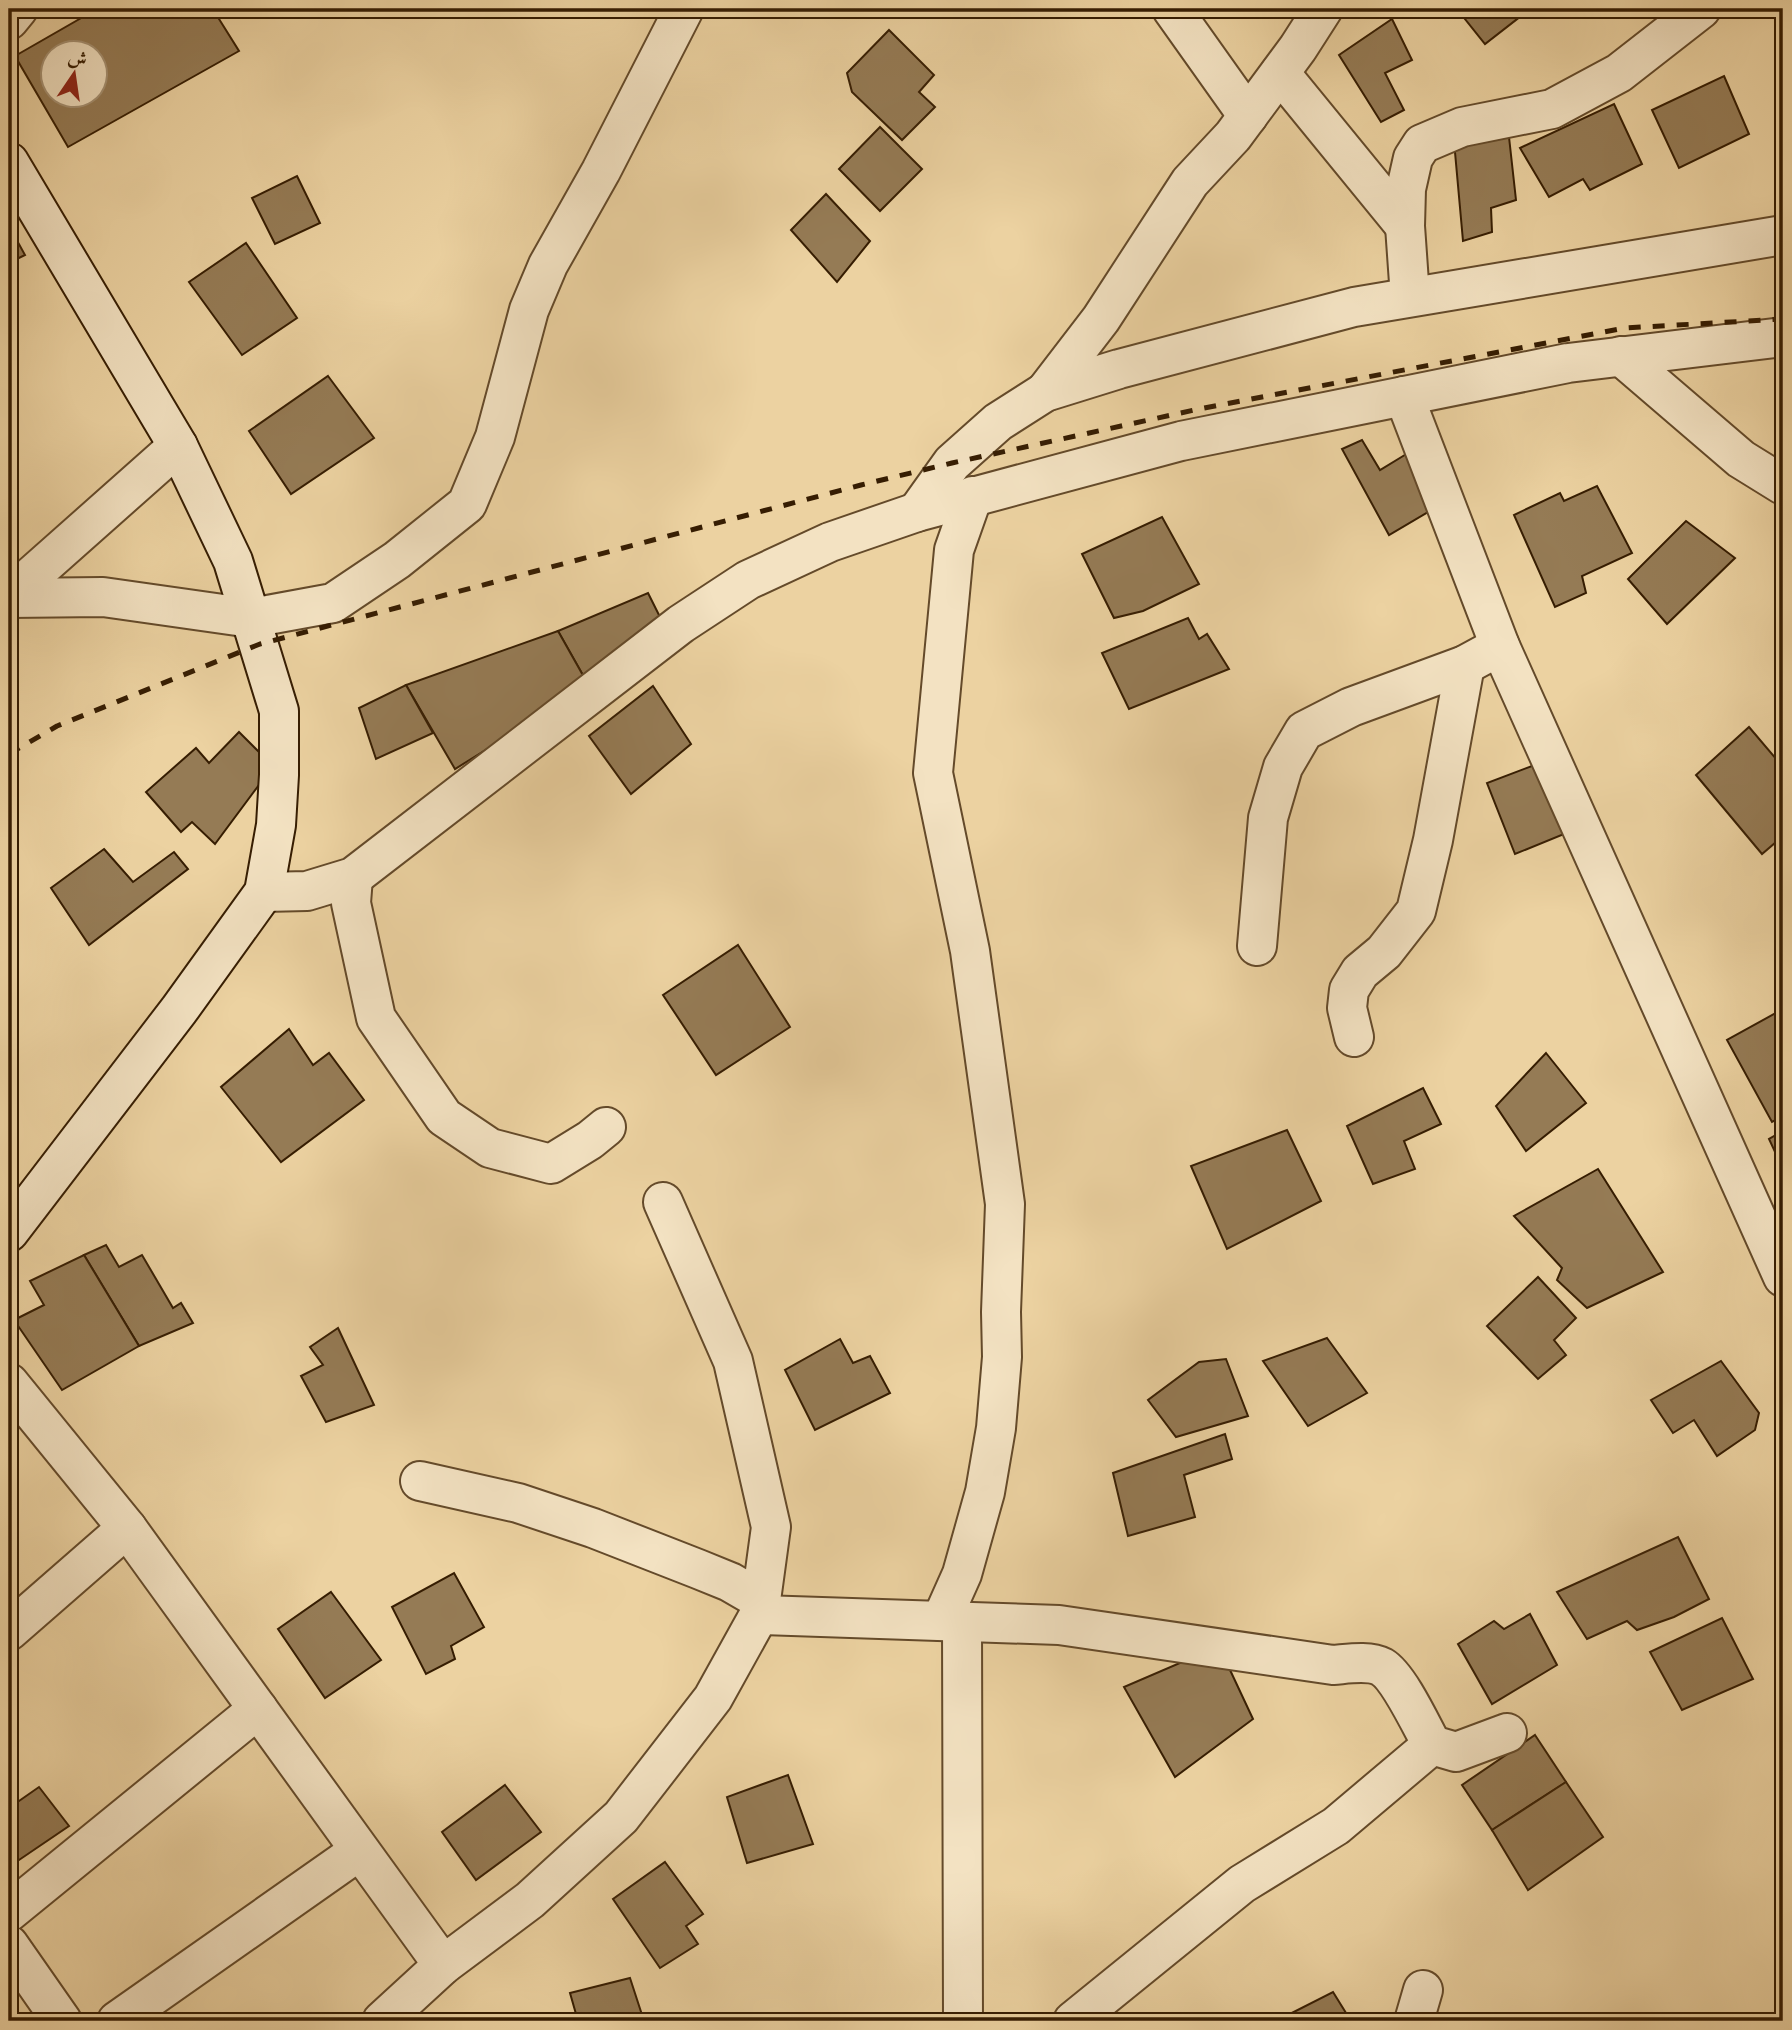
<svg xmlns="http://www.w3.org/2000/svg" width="1792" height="2030" font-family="'IM FELL English',Amiri,serif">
<rect width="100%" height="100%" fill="#ecd2a1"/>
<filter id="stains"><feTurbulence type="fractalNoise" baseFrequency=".00286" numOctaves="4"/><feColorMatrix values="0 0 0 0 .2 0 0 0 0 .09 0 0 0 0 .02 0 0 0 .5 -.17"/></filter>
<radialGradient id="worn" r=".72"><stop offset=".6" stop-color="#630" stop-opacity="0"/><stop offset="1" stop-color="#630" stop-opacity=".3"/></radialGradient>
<g fill="#957b55" stroke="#361d02" stroke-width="2" fill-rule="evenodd">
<path d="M97 9H218L214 11 239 51 68 147 15 56ZM52 52H94V94H52Z"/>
<polygon points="1457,9 1530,9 1485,44"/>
<polygon points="1392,19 1412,60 1385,73 1404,110 1381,122 1339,55"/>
<polygon points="889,30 934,75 919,92 935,107 902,140 852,92 847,73"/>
<polygon points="1724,76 1749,134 1679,168 1652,110"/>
<polygon points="1614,104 1642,164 1590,190 1583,179 1549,197 1520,148"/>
<polygon points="880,127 922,169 880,211 839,169"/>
<polygon points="1509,137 1516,200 1491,208 1492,232 1463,241 1454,141"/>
<polygon points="297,176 320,223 275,244 252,198"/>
<polygon points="826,194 870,241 837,282 791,230"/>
<polygon points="9,226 25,255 9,263"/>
<polygon points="246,243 297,318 242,355 189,282"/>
<polygon points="328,376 374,438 291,494 249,431"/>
<polygon points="1362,440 1380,470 1408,453 1440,505 1389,535 1342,449"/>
<polygon points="1597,486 1632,553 1582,576 1586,593 1555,607 1514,515 1560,493 1564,501"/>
<polygon points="1162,517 1199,584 1143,611 1114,618 1082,554"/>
<polygon points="1686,521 1735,558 1667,624 1628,579"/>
<polygon points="648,593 662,621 589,686 558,631"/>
<polygon points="1188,618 1199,639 1207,634 1229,669 1129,709 1102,653"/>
<polygon points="558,631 589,686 455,769 406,685"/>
<polygon points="406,685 433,733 376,759 359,708"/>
<polygon points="653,686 691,744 631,794 589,736"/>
<polygon points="1749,727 1783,767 1783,836 1762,854 1696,775"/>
<polygon points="239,732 273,766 215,844 192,822 181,832 146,792 196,748 209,763"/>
<polygon points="1540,763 1569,832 1515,854 1487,783"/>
<polygon points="104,849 133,882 174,852 188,869 89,945 51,888"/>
<polygon points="738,945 790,1027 716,1075 663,995"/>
<polygon points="1783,1009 1783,1116 1772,1122 1727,1040"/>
<polygon points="289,1029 313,1065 329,1053 364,1100 281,1162 221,1087"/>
<polygon points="1546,1053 1586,1103 1526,1151 1496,1106"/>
<polygon points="1423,1088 1441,1124 1404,1141 1415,1169 1373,1184 1347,1126"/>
<polygon points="1287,1130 1321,1201 1227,1249 1191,1166"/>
<polygon points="1783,1131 1783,1169 1769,1139"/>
<polygon points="1598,1169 1663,1272 1587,1308 1557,1280 1562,1268 1514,1216"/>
<polygon points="106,1245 119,1267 142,1255 173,1308 181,1303 193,1323 139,1346 84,1255"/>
<polygon points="84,1255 139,1346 62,1390 14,1320 44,1305 30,1281"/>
<polygon points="1538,1277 1576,1318 1554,1340 1566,1355 1538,1379 1487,1326"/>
<polygon points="338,1328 374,1405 326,1422 301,1376 323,1365 310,1347"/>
<polygon points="1327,1338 1367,1393 1308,1426 1263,1361"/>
<polygon points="840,1339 853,1363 870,1356 890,1393 815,1430 785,1370"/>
<polygon points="1226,1359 1248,1416 1176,1437 1148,1400 1199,1362"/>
<polygon points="1721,1361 1759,1413 1755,1430 1717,1456 1694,1420 1673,1433 1651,1400"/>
<polygon points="1225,1434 1232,1459 1184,1475 1195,1517 1128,1536 1113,1473"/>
<polygon points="1678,1537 1709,1599 1674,1617 1637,1630 1627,1621 1587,1639 1557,1592"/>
<polygon points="454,1573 484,1627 451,1646 455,1659 426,1674 392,1607"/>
<polygon points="331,1592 381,1660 325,1698 278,1629"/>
<polygon points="1530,1614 1557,1665 1492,1704 1458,1644 1494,1621 1504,1629"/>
<polygon points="1722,1618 1753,1679 1682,1710 1650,1652"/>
<polygon points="1203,1653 1223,1655 1253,1719 1175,1777 1124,1687"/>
<polygon points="1535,1735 1566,1782 1492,1830 1462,1785"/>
<polygon points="788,1775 813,1844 747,1863 727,1797"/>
<polygon points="1566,1782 1603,1837 1528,1890 1492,1830"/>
<polygon points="505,1785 541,1832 476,1880 442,1832"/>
<polygon points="39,1787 69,1826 19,1860 9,1847 9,1808"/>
<polygon points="665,1862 703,1914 686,1926 698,1944 660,1968 613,1899"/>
<polygon points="630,1978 644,2021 578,2021 570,1993"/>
<polygon points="1333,1992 1351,2021 1276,2021"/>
</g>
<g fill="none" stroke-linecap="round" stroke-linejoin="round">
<g stroke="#644a2a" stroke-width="42">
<g id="minor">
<polyline points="1172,9 1248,116"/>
<polyline points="9,20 18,9"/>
<polyline points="1280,73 1405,226"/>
<polyline points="1410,297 1405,226 1406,189 1413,158 1422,144 1462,127 1552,109 1619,73 1701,9"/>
<polyline points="1621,356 1741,459 1783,485"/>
<polyline points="1045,392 1101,319 1190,182 1233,136 1298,48 1323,9"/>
<polyline points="1404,396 1500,646 1783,1277"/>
<polyline points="9,596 178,446"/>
<polyline points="9,598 103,597 251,618 333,603 397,560 467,504 495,437 529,310 548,265 601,171 684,9"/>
<polyline points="1257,946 1268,818 1283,767 1304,731 1351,707 1465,665 1500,646"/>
<polyline points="1354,1037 1347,1008 1349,990 1360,972 1384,952 1416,911 1433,840 1465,665"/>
<polyline points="9,1383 127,1528 443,1965"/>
<polyline points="420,1481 518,1503 593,1528 698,1569 730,1582 761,1600"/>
<path d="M759 1615 1059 1625 1333 1665C1347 1664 1369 1660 1382 1667 1399 1677 1422 1727 1432 1745L1456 1752 1507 1733"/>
<polyline points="962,1622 963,2021"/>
<polyline points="9,1631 127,1528"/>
<polyline points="9,1912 258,1709"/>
<polyline points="9,1945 62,2021"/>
<polyline points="117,2021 359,1851"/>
<polyline points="382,2021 443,1965 530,1900 621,1817 713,1698 759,1615 771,1527 733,1361 663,1202"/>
<polyline points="1073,2021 1242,1884 1336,1826 1432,1745"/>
<polyline points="1414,2021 1423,1990"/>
</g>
</g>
<g stroke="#644a2a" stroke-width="42">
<g id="tertiary">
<polyline points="917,512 952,463 998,422 1045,392 1119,369 1354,307 1783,235"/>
<polyline points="353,877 351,903 376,1018 444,1117 490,1148 551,1164 590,1140 606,1127"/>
<polyline points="264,892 307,891 353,877 681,624 748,580 830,542 917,512 1181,441 1568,363 1783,337"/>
<polyline points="941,1621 962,1574 985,1492 996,1428 1002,1357 1001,1312 1005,1204 970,951 933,773 954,550 973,496"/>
</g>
</g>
<g stroke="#361d02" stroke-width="42">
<polyline id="secondary" points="9,162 178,446 233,561 279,711 279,775 276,825 264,892 179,1010 9,1232"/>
</g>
<use href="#minor" stroke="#f3e2c2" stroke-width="38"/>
<use href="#tertiary" stroke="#f3e2c2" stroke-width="38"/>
<use href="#secondary" stroke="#f3e2c2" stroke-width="38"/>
<polyline stroke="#361d02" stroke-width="5" stroke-dasharray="12 12" stroke-linecap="butt" points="9,754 57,726 260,644 861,485 952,463 1199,409 1625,328 1783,319"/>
</g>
<rect width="1792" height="2030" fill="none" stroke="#ecd2a1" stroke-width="35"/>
<rect x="10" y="10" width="1771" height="2009" fill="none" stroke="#361d02" stroke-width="3.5"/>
<rect x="18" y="18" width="1757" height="1995" fill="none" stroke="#361d02" stroke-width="2"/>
<g transform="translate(74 74) rotate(13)"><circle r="33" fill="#f3e2c2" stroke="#a79375" stroke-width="2"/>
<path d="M0-5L12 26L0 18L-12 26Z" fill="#8f2418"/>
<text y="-10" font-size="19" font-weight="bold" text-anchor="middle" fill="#361d02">ش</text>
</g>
<rect width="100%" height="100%" filter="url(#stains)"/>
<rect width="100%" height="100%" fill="url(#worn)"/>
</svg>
